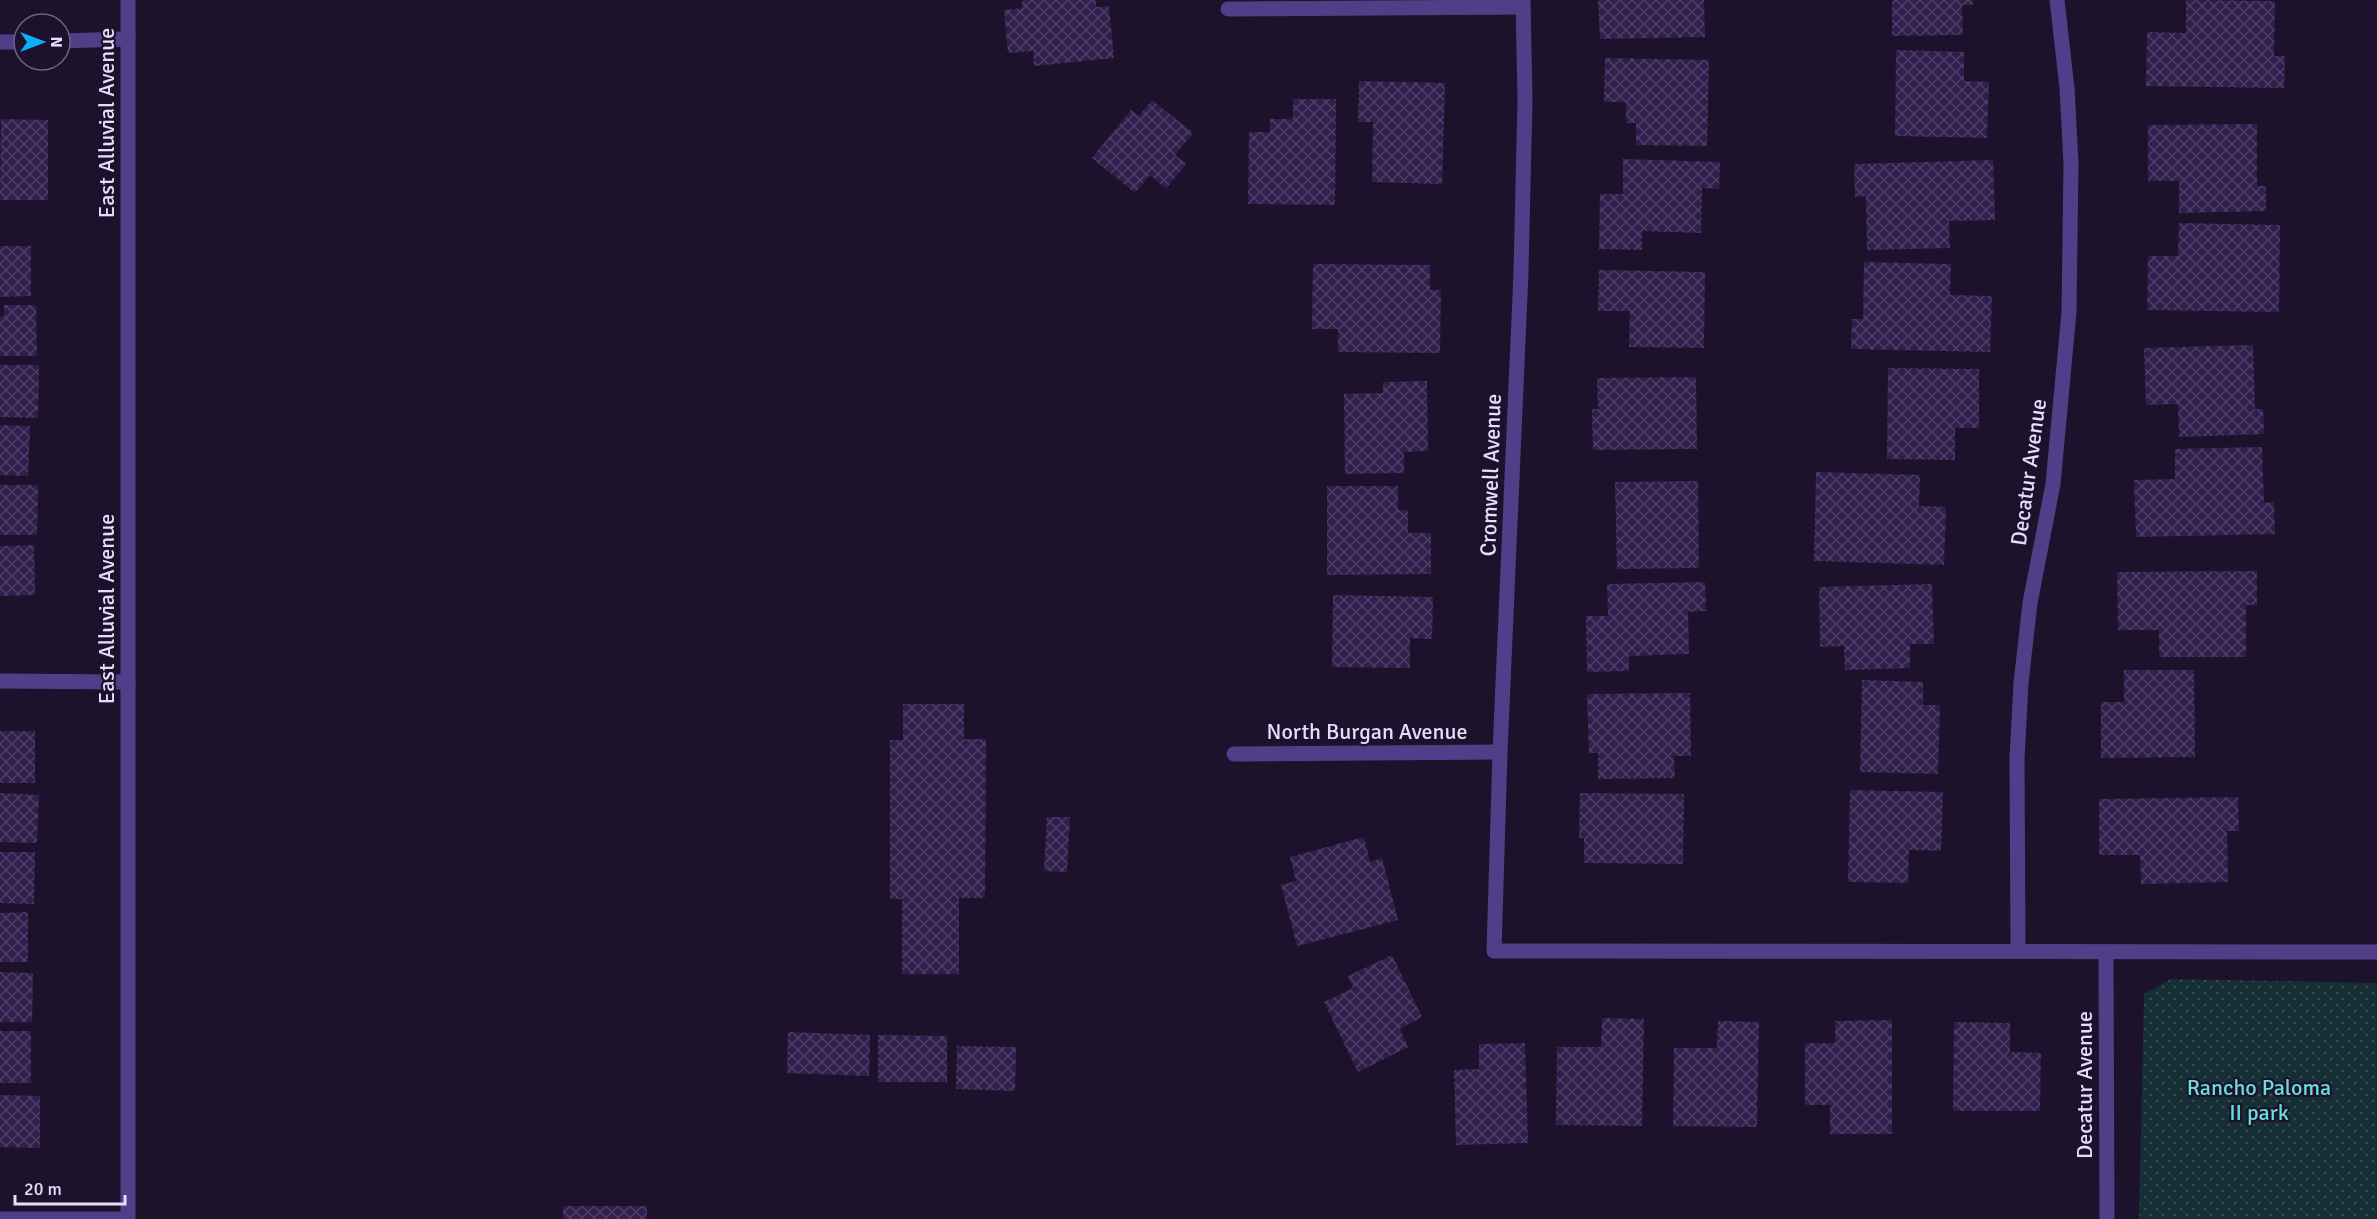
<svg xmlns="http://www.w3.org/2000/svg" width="2377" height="1219" font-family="Signika,sans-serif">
<defs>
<pattern id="park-dots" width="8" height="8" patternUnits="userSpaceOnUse" patternTransform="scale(1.5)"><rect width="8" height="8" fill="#152f35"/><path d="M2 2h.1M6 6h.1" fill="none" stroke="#374d53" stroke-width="1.8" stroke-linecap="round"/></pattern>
<pattern id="building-cross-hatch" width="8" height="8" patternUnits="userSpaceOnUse" patternTransform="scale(1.5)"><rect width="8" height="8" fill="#311e4c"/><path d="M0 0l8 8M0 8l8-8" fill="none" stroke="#4f3e67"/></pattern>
</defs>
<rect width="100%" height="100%" fill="#1c122b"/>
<polygon fill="url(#park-dots)" points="2171,979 2377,983 2377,1219 2139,1219 2144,994"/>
<g fill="url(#building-cross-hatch)">
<polygon points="1022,0 1096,0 1096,7 1109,6 1114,58 1034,66 1033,51 1008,53 1004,10 1022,8"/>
<polygon points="1598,0 1704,0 1705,37 1600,39"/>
<polygon points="1892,0 1973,0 1973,5 1962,5 1963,35 1892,36"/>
<polygon points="2186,0 2275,1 2274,56 2285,56 2284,88 2146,86 2147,32 2186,33"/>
<polygon points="1896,50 1964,52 1964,81 1989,82 1987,138 1895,136"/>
<polygon points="1605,58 1709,60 1707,146 1636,145 1636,123 1626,123 1626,102 1604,102"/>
<polygon points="1359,81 1445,83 1442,184 1372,182 1373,122 1358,122"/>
<polygon points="1293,99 1336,99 1335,205 1248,204 1249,132 1270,132 1270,119 1293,119"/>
<polygon points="1152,100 1193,133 1175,155 1186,164 1166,189 1150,175 1135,193 1092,158 1131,110 1139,116"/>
<polygon points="1,119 48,120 48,200 0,200"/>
<polygon points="2257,124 2257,186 2266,186 2266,211 2179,213 2179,181 2148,181 2148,125"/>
<polygon points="1623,159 1720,162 1719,189 1702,188 1701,233 1642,231 1642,250 1599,249 1600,194 1623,194"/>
<polygon points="1993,160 1995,220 1949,221 1950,248 1867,250 1866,196 1855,197 1854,164"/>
<polygon points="2179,223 2280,225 2279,312 2147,310 2148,256 2178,256"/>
<polygon points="0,246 31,246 31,296 0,297"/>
<polygon points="1864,262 1951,264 1950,295 1992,296 1990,352 1851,349 1852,319 1863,319"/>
<polygon points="1313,264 1430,265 1430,290 1441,290 1440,353 1338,352 1338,329 1312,329"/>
<polygon points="1599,270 1705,272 1704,348 1629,347 1630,311 1598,311"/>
<polygon points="4,305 36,305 37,356 0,356 0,317 4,317"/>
<polygon points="2253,345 2255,409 2263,409 2264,434 2179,437 2178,404 2146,405 2144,348"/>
<polygon points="0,365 39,365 38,418 0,417"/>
<polygon points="1888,368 1979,369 1979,428 1955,428 1955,460 1887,459"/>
<polygon points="1696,377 1697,449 1593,450 1592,409 1598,409 1597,378"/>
<polygon points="1427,381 1428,451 1404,452 1404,473 1345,474 1344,394 1383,393 1383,382"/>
<polygon points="0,425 30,426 28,476 0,475"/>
<polygon points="2262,447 2264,503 2274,502 2275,534 2136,537 2134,480 2175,479 2175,449"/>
<polygon points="1816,472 1920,475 1919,506 1946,507 1944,565 1814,561"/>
<polygon points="1698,481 1699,568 1617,569 1615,482"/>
<polygon points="0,485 38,485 37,535 0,535"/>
<polygon points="1327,486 1398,486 1398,510 1408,510 1408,533 1431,533 1431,574 1327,575"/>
<polygon points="34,545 35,595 0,596 0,546"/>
<polygon points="2257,571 2257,605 2246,605 2246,657 2159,657 2159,630 2118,630 2117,572"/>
<polygon points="1705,582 1706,611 1688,612 1689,654 1629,656 1629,671 1587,672 1586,616 1608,616 1607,584"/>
<polygon points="1932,584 1934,644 1910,644 1910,668 1845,670 1844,646 1820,647 1819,587"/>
<polygon points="1333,595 1433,597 1432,639 1410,638 1410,668 1332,667"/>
<polygon points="2124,670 2194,670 2195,757 2101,758 2101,702 2124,702"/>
<polygon points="1862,680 1923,682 1923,705 1940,705 1938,774 1860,772"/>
<polygon points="1690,693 1691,756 1674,756 1675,778 1598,779 1598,753 1589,753 1587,694"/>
<polygon points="903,704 964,704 964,739 986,739 985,898 959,898 959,974 902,974 902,899 890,899 890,740 903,740"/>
<rect x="0" y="731" width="35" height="52"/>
<polygon points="1850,790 1943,792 1941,851 1909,850 1908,883 1848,882"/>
<polygon points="0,793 39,795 37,843 0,842"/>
<polygon points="1580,793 1684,794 1683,864 1584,863 1584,838 1579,838"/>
<polygon points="2238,797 2239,831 2227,831 2228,882 2141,884 2140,855 2099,855 2099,799"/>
<polygon points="1047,817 1070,817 1067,872 1044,871"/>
<polygon points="1364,837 1370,862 1382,858 1398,920 1297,946 1281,885 1296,881 1290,857"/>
<polygon points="0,852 35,852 34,904 0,903"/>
<polygon points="28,912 28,962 0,962 0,913"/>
<polygon points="1392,955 1422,1017 1400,1029 1408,1047 1358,1072 1324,1002 1353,988 1348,976"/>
<polygon points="0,972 33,973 32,1022 0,1022"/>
<polygon points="1602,1018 1644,1019 1642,1126 1556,1125 1557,1047 1601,1047"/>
<polygon points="1892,1020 1892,1134 1830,1134 1830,1105 1805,1105 1805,1043 1835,1043 1835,1021"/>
<polygon points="1718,1021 1759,1022 1757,1127 1673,1126 1674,1048 1717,1048"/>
<polygon points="1954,1022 2010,1023 2010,1052 2041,1053 2040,1111 1953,1111"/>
<rect x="0" y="1031" width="31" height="52"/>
<polygon points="788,1032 870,1035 869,1076 787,1073"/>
<polygon points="878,1035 947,1036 947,1082 878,1082"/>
<polygon points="1525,1043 1528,1143 1456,1145 1454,1070 1479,1069 1479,1044"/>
<polygon points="957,1046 1016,1047 1015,1091 956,1089"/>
<polygon points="0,1095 40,1096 40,1148 0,1147"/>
<rect x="563" y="1206" width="84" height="13"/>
</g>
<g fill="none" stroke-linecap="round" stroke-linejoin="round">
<g stroke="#513e89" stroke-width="15">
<polyline points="1523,0 1525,100 1521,272 1500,752 1494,951 2377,952"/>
<polyline points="1228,9 1523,7"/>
<polyline points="60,41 128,39"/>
<polyline points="0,42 24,42"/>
<polyline points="0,681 128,682"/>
<polyline points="1234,754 1500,752"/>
<polyline points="2018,951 2017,758 2021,683 2030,603 2053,484 2069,312 2071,163 2067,88 2057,0"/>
<polyline points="2106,952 2107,1219"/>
<polyline points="0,1219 128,1219"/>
<polyline points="128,1219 128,0"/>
</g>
</g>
<g text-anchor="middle" stroke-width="4.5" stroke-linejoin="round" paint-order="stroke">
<g font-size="22" fill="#e8dcfe" stroke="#1c122b">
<text transform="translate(106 123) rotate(-90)" y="8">East Alluvial Avenue</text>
<text transform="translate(2028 472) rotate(-82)" y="8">Decatur Avenue</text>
<text transform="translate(1490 475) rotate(-88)" y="8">Cromwell Avenue</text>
<text transform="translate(106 609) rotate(-90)" y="8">East Alluvial Avenue</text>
<text x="1367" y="739">North Burgan Avenue</text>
<text transform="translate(2084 1085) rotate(-90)" y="8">Decatur Avenue</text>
</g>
<g font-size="22" fill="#67dfdc" stroke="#1c122b">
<text x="2259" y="1095">Rancho Paloma<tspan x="2259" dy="25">II park</tspan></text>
</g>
</g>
<g transform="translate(42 42) rotate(90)"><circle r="28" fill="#1c122b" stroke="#6e637f" stroke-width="1.5"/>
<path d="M0-4.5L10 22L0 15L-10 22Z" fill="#0cadfb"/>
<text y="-9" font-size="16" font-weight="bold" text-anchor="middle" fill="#e8dcfe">N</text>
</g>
<path d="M15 1195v9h110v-9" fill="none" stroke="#e8dcfe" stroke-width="3"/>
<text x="24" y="1195" font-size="18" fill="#e8dcfe" stroke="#1c122b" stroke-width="4.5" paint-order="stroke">20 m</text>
</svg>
